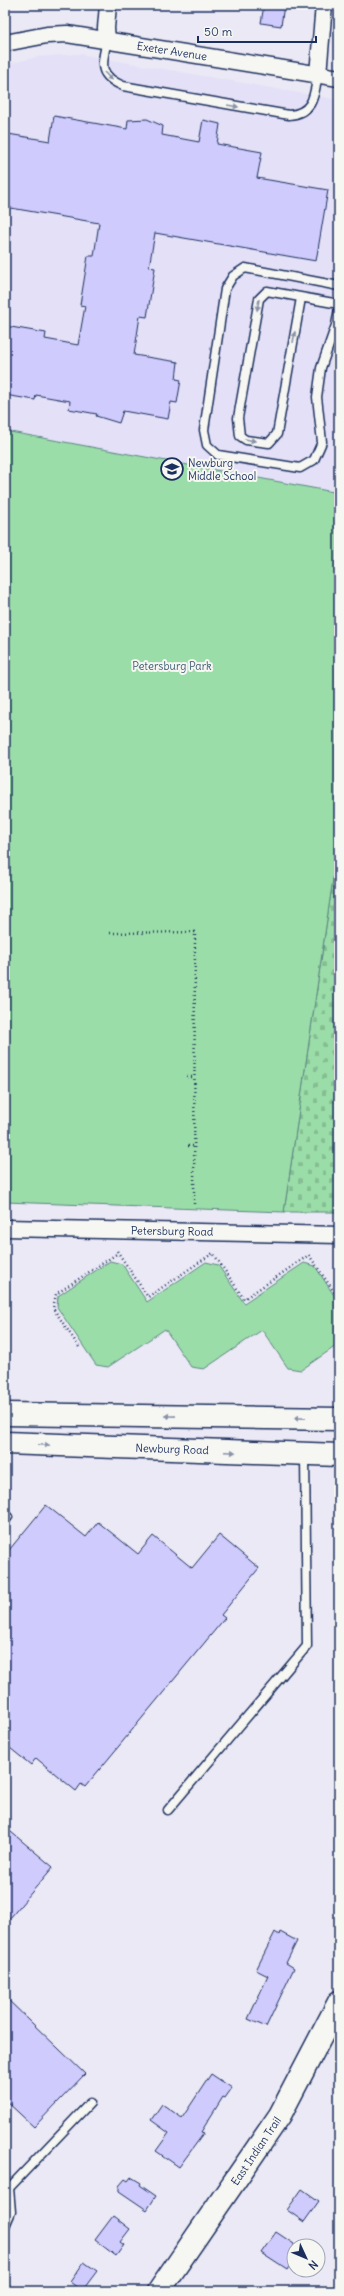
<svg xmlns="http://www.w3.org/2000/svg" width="344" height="2296" font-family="Delius,sans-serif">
<defs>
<pattern id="cemetery-stones" width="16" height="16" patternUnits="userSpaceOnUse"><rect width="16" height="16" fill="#9bdda8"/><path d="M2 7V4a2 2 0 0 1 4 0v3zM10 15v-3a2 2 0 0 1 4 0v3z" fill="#85be93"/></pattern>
</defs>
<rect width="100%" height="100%" fill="#ebe9f5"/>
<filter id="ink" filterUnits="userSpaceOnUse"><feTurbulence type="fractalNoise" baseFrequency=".025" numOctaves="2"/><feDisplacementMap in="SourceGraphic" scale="8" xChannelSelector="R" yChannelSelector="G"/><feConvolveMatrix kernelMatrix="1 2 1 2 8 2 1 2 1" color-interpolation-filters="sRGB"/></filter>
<g filter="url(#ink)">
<polygon fill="#e3e0f7" points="78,54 339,100 339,838 284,1212 5,1202 5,65 37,57"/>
<polygon fill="url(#cemetery-stones)" stroke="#5b8683" points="339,838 339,1212 284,1212"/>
<g fill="#9bdda8" stroke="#5b8683">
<polygon points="5,431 339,493 339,838 284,1212 5,1202"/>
<polygon points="110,1261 122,1264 147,1302 206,1262 218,1265 244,1303 304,1263 315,1266 339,1303 339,1344 301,1370 288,1368 262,1330 204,1369 191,1367 165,1329 108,1367 96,1365 57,1307 58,1296"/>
</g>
<g fill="#d0cbfd" stroke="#1b2f5e">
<polygon points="264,5 284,5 281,26 261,23"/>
<polygon points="54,116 127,129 128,120 147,119 163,126 162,135 199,142 203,120 220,124 217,144 262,152 257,178 328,190 316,261 155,233 149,267 155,268 147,317 140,316 134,355 178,362 176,379 181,380 177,403 171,402 168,419 123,411 119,423 96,416 97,414 69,409 70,401 36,395 35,400 5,395 5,326 46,333 45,339 78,345 85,306 80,305 88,256 94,256 99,223 5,207 5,152 8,134 50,141"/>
<polygon points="46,1505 86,1537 98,1522 138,1554 153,1536 192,1568 219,1535 259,1568 221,1615 225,1618 85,1787 81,1784 76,1791 36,1758 31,1765 5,1744 5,1555"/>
<polygon points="5,1827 53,1867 5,1924"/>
<polygon points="275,1932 279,1935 280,1932 297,1941 286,1963 294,1968 266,2027 248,2019 268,1976 256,1970"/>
<polygon points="5,1997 85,2074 34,2127 5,2100"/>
<polygon points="211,2074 232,2088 225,2098 223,2097 201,2132 204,2133 179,2167 156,2151 169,2133 151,2120 162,2104 182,2118"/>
<polygon points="131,2177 141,2183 140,2185 156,2196 147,2210 119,2191 119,2186 125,2179 128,2181"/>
<polygon points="302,2189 319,2201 304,2222 287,2210"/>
<polygon points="113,2216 130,2229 120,2242 124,2245 116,2256 95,2240"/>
<polygon points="276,2232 294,2244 294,2259 287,2270 261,2253"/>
<polygon points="84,2262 97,2271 82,2291 70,2282"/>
</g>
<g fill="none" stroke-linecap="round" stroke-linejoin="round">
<g stroke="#1b2f5e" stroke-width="11">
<g id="service">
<path d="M107 40C102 64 97 75 123 86L289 115C314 113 314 95 318 74"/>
<polyline points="339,286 245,268 233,276 225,289 204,430 207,445 218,455 300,468 314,460 322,442 317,397 321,368 336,325 339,309"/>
<polyline points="301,298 277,434 269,443 246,440 240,436 238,418 259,299 267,291 339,304"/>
<polyline points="5,1515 8,1517 5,1520"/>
<polyline points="168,1810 307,1646 305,1455"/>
<polyline points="5,2184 9,2188 90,2103"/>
<polyline points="5,2226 11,2212 9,2188"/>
</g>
</g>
<g stroke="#1b2f5e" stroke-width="19">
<g id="minor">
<polyline points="107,40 106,28 108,5"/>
<polyline points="5,43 47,35 67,34 339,78"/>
<polyline points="318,74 324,5"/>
<polyline points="5,1228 339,1235"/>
</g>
</g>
<g stroke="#1b2f5e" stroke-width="25">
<g id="secondary">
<polyline points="5,1414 339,1419"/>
<polyline points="5,1443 339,1455"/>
<polyline points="159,2291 280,2115 339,2002"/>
</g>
</g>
<g stroke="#1b2f5e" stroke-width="2.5" stroke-dasharray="1 3" stroke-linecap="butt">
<polyline points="110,933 195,932 194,1205"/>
<polyline points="187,1077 194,1077"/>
<polyline points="188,1146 194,1146"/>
<polyline points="117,1251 148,1297 213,1253 244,1299 309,1255 339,1299"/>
<polyline points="79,1347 53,1308 56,1294 118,1253"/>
</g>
<use href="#service" stroke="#f6f6f2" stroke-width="8"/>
<use href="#minor" stroke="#f6f6f2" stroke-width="16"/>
<use href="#secondary" stroke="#f6f6f2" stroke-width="22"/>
</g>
<defs><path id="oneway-solid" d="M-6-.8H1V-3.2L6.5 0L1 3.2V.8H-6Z"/></defs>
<g fill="#8892a8">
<use href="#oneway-solid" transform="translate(108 76) rotate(46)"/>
<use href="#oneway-solid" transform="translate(233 106) rotate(10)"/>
<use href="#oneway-solid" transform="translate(258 305) rotate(100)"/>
<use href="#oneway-solid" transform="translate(294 337) rotate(-80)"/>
<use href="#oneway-solid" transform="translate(250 440) rotate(12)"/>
<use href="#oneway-solid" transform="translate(170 1416) rotate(-179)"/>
<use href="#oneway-solid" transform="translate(300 1418) rotate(-179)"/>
<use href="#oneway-solid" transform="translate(44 1445) rotate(2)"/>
<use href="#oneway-solid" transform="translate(230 1452) rotate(2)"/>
</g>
</g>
<defs>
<g id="school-ring" transform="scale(1.15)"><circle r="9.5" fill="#f6f6f2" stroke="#1b2f5e" stroke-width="1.5"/><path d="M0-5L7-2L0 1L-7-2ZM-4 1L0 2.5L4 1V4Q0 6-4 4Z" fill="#1b2f5e"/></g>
</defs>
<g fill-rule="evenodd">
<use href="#school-ring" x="172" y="469"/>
</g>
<g text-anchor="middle" stroke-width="4" stroke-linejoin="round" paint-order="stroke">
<g font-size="11" fill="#1b2f5e" stroke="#f6f6f2">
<text transform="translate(172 51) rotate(9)" y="4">Exeter Avenue</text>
<text transform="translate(172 1231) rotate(1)" y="4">Petersburg Road</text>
<text transform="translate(172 1449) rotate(2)" y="4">Newburg Road</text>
<text transform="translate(256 2151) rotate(-56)" y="4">East Indian Trail</text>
</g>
<g font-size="11" fill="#1b2f5e" stroke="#f6f6f2" text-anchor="start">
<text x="188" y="467">Newburg<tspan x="188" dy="13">Middle School</tspan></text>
</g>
<g font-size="11" fill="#3b5a70" stroke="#f6f6f2">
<text x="172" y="670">Petersburg Park</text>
</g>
</g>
<rect width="344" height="2296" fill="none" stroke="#f6f6f2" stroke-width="20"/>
<rect x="10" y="10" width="324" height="2276" fill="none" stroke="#1b2f5e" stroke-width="1.5" filter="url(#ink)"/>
<g transform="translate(306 2258) rotate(134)"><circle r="19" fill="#f6f6f2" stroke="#9ea6b7"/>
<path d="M0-3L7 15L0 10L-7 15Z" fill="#1b2f5e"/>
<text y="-6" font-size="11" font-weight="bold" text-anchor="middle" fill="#1b2f5e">N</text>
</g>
<path d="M198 36v6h118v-6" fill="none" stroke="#1b2f5e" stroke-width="2"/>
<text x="204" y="36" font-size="12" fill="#1b2f5e" stroke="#f6f6f2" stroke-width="3" paint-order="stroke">50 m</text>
</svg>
